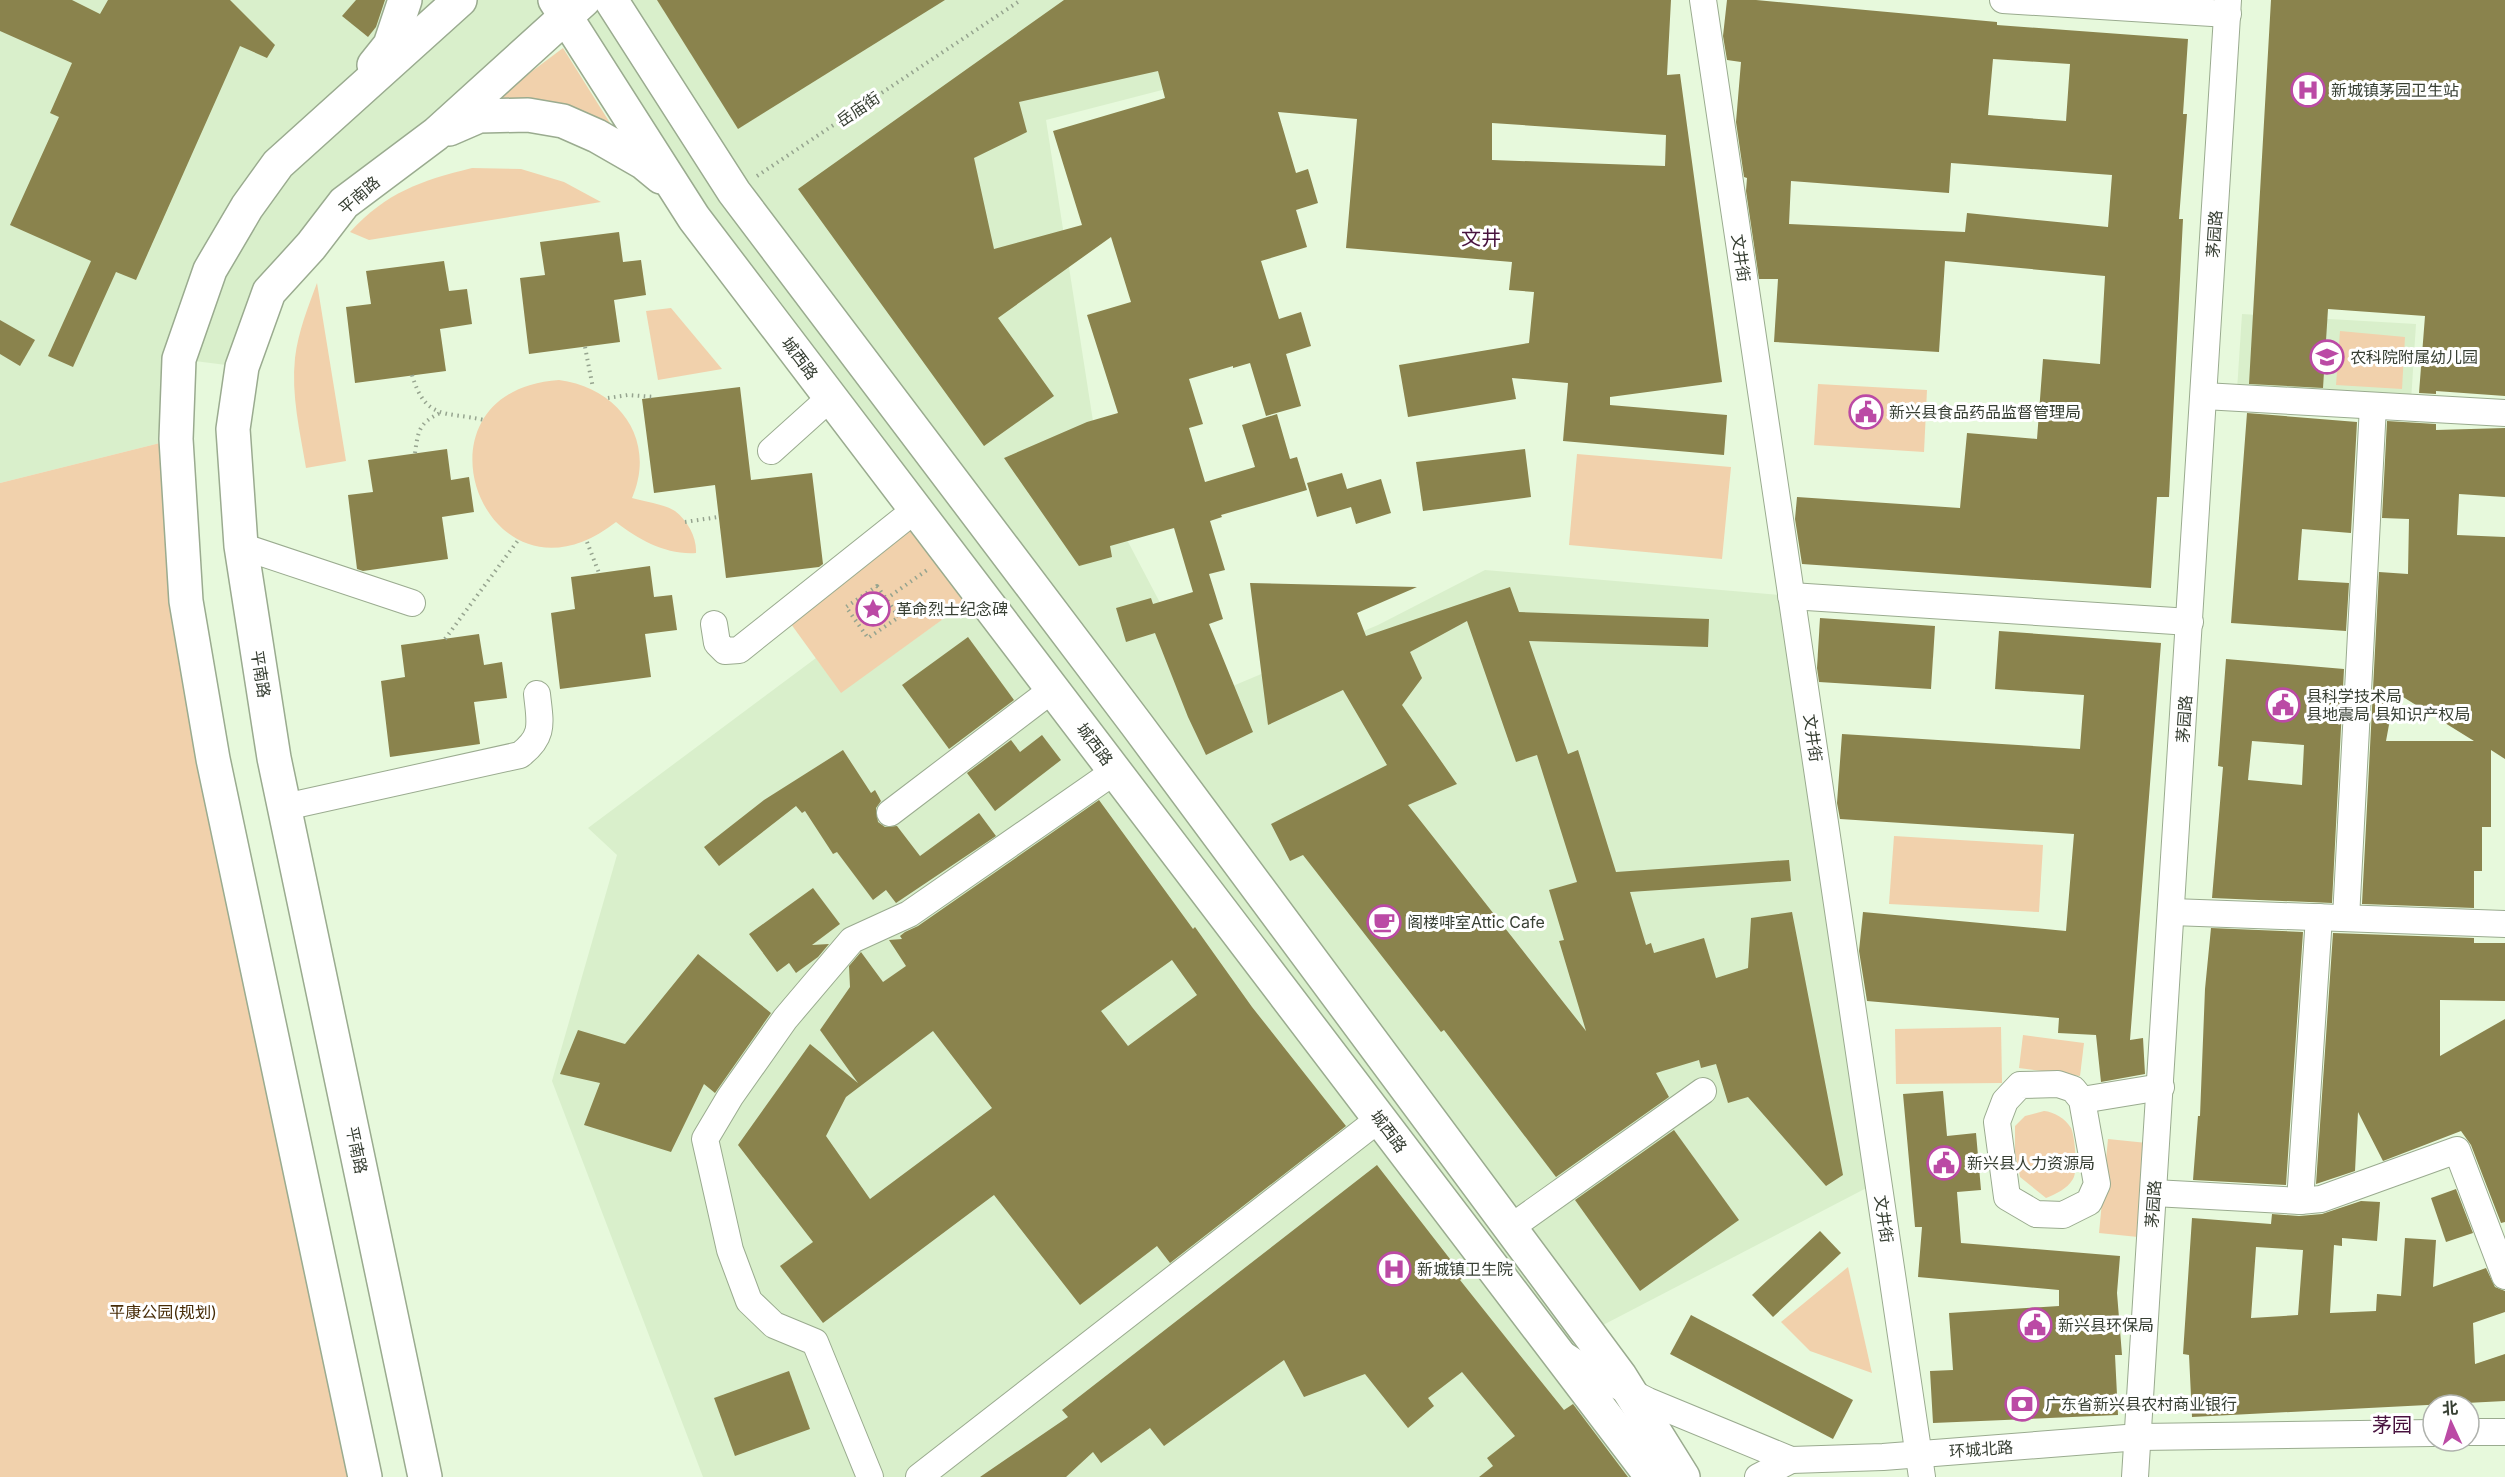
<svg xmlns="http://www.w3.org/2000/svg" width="2505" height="1477" font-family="Inter,'Noto Sans SC',sans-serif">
<rect width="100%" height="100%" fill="#e7f9dc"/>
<g fill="#d9efcb">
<polygon points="0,0 1231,0 1224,74 1046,120 1105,498 1209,696 1378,625 1485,570 1791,596 1878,1182 1555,1350 1652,1477 703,1477 552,1081 617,855 588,828 816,658 841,692 979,593 565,17 311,246 242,367 179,359 176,439 0,483"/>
<polygon points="2242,314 2416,324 2411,401 2237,390"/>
</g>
<g fill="#f1d1ac">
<polygon points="563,48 615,131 487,105"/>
<path d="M472 168 521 169 564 182 601 202 369 240 350 232C387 192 420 181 472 168Z"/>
<path d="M317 283 346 461 306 468C300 432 291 395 295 358 298 332 308 307 317 283Z"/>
<polygon points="671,308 722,369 658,380 646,311"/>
<polygon points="2340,331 2405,337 2402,389 2336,385"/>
<path d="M559 380C619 388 657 440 632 498 645 502 664 504 675 511 688 521 697 538 696 553 666 555 639 540 616 522 486 624 399 391 559 380Z"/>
<polygon points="1818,384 1927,390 1924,452 1814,445"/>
<polygon points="176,439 186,601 365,1477 0,1477 0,483"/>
<polygon points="1577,454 1731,467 1722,559 1569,545"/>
<polygon points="923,519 979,593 841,693 791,624"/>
<polygon points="1894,836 2043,845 2039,912 1889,904"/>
<polygon points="2001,1027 2002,1083 1896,1084 1895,1029"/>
<polygon points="2023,1035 2084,1043 2080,1076 2019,1068"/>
<path d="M2044 1111C2054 1112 2065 1118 2071 1128 2075 1136 2078 1172 2073 1179 2067 1189 2056 1194 2046 1198L2020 1177 2015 1152V1126L2025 1116Z"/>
<polygon points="2108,1139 2147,1143 2138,1237 2099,1233"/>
<polygon points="1848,1267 1872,1373 1810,1351 1781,1322"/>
</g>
<g fill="#8a834d" fill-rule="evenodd">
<polygon points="0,0 72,0 100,14 108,0 230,0 275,45 267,58 240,46 136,280 116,272 73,367 48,356 91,261 10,225 59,117 50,113 72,63 0,31"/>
<polygon points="356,0 385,0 376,27 368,37 342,16"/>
<polygon points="657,0 945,0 738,129"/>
<path d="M1064 0H1671L1667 75 1680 74 1722 382 1610 397V405L1727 415 1724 455 1563 441 1568 383 1512 378 1516 399 1408 417 1399 365 1529 343 1534 292 1509 290 1512 262 1346 248 1357 119 1278 112 1296 173 1308 169 1318 203 1296 210 1307 247 1261 261 1279 319 1301 312 1311 346 1286 354 1301 406 1266 416 1250 363 1233 368V366L1189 379 1203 424 1189 428 1205 482 1255 467 1242 425 1277 414 1290 459 1297 457 1307 490 1221 515 1222 517 1210 521 1225 570 1209 574 1223 619 1209 624 1253 732 1206 755 1188 717 1155 633 1126 642 1116 608 1151 598 1153 604 1193 592 1174 528 1110 546 1112 557 1079 566 1004 458 1087 422 1118 413 1087 315 1131 302 1111 237 998 318 1054 396 984 446 798 189ZM1158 71 1165 98 1053 131 1082 225 994 249 974 158 1027 132 1019 102ZM1492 123 1666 135 1665 166 1492 160Z"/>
<path d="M1727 0H1756L1997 22V25L2188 39 2183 114H2187L2179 219H2183L2169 497H2157L2151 588 1802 564 1795 519 1797 497 1960 508 1967 433 2037 439 2043 359 2100 364 2105 276 1945 261 1939 352 1774 342 1778 279H1759L1746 191 1747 178 1744 177 1736 122 1741 62 1727 60 1723 36ZM1993 59 2070 64 2066 121 1988 115ZM1951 163 2112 175 2108 227 1967 213 1965 232 1789 224 1791 181 1949 193Z"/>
<polygon points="2271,0 2505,0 2505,396 2436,391 2436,394 2419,393 2425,316 2328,309 2323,388 2249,384"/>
<polygon points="619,232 623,262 641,260 646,295 614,300 620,342 529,354 520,278 545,275 540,242"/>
<polygon points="444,261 449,291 467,289 472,324 440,329 446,371 355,383 346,307 371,304 366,271"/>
<polygon points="0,320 35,340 20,366 0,354"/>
<polygon points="740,387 751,480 812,473 823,564 819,567 726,578 715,485 654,493 642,399"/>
<polygon points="2247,413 2357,422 2351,533 2302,529 2298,580 2349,583 2346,631 2231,623"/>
<path d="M2387 421 2436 424V430L2505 428V497L2459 494 2457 535 2505 537V759L2491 750V827H2482V871H2474V908L2362 904 2379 572 2408 574 2409 519 2382 518ZM2395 692 2474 741H2386Z"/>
<polygon points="447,449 451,480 469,477 474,512 442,517 448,559 363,571 357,569 348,495 373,492 368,460"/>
<polygon points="1525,449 1531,497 1423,511 1416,462"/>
<polygon points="1342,473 1347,489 1381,479 1391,513 1356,524 1351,507 1317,517 1307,483"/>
<polygon points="650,566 654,597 672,595 677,630 645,634 651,677 560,689 551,613 575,609 571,577"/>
<path d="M1250 583 1417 587 1357 613 1366 636 1510 587 1519 612 1709 619 1708 647 1529 641 1568 754 1578 750 1616 872 1789 860 1791 881 1630 892 1646 945 1651 943 1654 953 1704 938 1716 978 1748 968 1751 918 1792 912 1843 1175 1826 1186 1748 1097 1728 1103 1716 1064 1701 1068 1699 1060 1656 1073 1669 1097 1556 1177 1444 1030 1441 1032 1303 855 1290 861 1271 824 1387 765 1343 690 1268 725ZM1467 621 1516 762 1537 755 1577 882 1549 890 1564 940 1559 941 1586 1031 1408 805 1457 784 1402 705 1422 678 1410 652Z"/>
<polygon points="1820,618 1935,626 1931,689 1819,682 1817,668"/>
<polygon points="1999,631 2161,643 2130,1040 2143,1038 2145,1074 2101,1082 2096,1035 2058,1033 2059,1018 1867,1001 1859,951 1863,912 2066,931 2074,834 1840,819 1837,803 1842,734 2080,749 2084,695 1995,689"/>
<polygon points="479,634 484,665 502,662 507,698 474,702 480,744 390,757 381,681 405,677 401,645"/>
<polygon points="968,637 1014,700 949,749 902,685"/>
<path d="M2226 659 2344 669 2332 903 2212 898 2223 767 2218 766ZM2252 741 2304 745 2302 785 2248 780Z"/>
<polygon points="1042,735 1061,760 995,811 967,773 1011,740 1020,752"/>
<polygon points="843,750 871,793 875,790 881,801 876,808 878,822 885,827 897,826 920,856 979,813 996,836 896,903 886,890 873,900 837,852 833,854 805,811 802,813 796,806 719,866 704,847 764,800"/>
<path d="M1099 800 1193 929 1195 927 1252 1007 1346 1126 1170 1263 1157 1246 1080 1305 994 1195 823 1323 780 1266 813 1242 738 1145 810 1044 858 1083 820 1030 850 987 849 966 861 952 883 982 906 966 889 940 902 939 900 936 905 932 918 926ZM1172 960 1197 995 1128 1046 1101 1011ZM933 1031 992 1108 870 1199 826 1136 846 1097Z"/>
<polygon points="813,888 840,924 812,945 829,944 818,957 796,973 789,963 777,972 749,934"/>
<polygon points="2211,928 2303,932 2286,1185 2193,1180 2198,1116 2200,1116 2205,989"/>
<polygon points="2333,933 2474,938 2474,943 2505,943 2505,1001 2440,1000 2440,1056 2505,1019 2505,1222 2501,1223 2471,1145 2461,1131 2383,1161 2358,1112 2355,1171 2316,1184"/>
<polygon points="698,954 771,1013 715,1093 704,1084 671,1152 584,1125 600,1083 560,1074 578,1030 625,1044"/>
<polygon points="1943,1091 1947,1136 1976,1133 1981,1190 1957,1192 1961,1243 2120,1256 2117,1293 2122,1355 2115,1355 2118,1415 1933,1423 1930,1371 1953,1370 1949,1313 2059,1306 2059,1290 1918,1277 1922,1227 1915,1227 1903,1094"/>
<polygon points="1674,1130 1739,1220 1640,1291 1575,1200"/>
<polygon points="1377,1165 1464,1277 1460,1280 1511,1344 1564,1410 1573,1404 1628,1477 1479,1477 1493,1466 1487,1458 1515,1436 1462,1372 1428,1398 1434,1406 1408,1428 1365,1374 1304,1397 1284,1360 1164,1446 1150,1428 1101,1463 1093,1452 1066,1477 980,1477 1068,1417 1062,1410"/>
<polygon points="2456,1189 2473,1233 2446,1242 2431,1198"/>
<path d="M2361 1201 2380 1202 2377 1241 2342 1238V1246L2334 1245 2330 1313 2376 1311 2377 1294 2401 1296 2405 1238 2436 1240 2433 1287 2486 1268 2495 1287 2505 1291V1312L2473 1323 2475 1364 2505 1354V1401L2192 1417 2189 1355 2183 1354 2192 1218 2271 1224 2272 1214 2299 1216 2322 1214ZM2256 1247 2303 1250 2298 1315 2251 1318Z"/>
<polygon points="1820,1231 1841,1253 1773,1317 1752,1295"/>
<polygon points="1691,1315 1853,1400 1833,1439 1670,1354"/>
<polygon points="789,1371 810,1429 735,1456 714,1398"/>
</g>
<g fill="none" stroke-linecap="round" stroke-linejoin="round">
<g stroke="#9aab8f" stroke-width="28">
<g id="minor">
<polyline points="1703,0 1922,1477"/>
<polyline points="2003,0 2228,14"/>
<polyline points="2204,396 2505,413"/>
<polyline points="771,451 831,397"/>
<polyline points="241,546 412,603"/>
<polyline points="1791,596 2190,622"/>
<polyline points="714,624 717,643 725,651 739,650 916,509"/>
<path d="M285 807 520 755C545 736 540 723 537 694"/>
<polyline points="890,813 1053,689"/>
<polyline points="2172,912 2505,924"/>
<polyline points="2319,917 2300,1201 2321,1199 2457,1150 2505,1276"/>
<polyline points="2346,918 2373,406"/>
<polygon points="2058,1084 2073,1089 2082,1100 2097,1184 2089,1202 2063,1215 2036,1214 2007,1197 1997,1122 2005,1101 2020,1085"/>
<polyline points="2082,1100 2161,1087"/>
<polyline points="2154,1193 2300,1201"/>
<polyline points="1510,1228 1703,1091"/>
<polyline points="1564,1355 1592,1373 1648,1401 1791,1460 1883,1457 2139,1437 2433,1433"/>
<polyline points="2469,1432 2505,1432"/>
<polyline points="870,1477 815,1342 774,1325 749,1301 730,1250 705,1139 730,1097 785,1019 852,940 909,914 1115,771"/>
<polyline points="919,1477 1379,1119"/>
<polyline points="1758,1477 1791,1460"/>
<polyline points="2135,1477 2228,0"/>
</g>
</g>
<g stroke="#9aab8f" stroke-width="36">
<g id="major">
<polyline points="555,0 694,218 1652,1477"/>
<polyline points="611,0 734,192 1137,725 1620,1376 1683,1477"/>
<polyline points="374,65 390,45 405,0"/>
<polyline points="449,129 479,116 528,115 563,121 597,136 644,163 661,177"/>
<polyline points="365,1477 213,759 186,601 176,439 179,359 210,270 247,207 278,164 460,0"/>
<polyline points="425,1477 274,758 241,546 233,429 242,367 269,292 311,246 344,203 436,134 584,0"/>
</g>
</g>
<g stroke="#96a48f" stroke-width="4" stroke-dasharray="1.5 4.5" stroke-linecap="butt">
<polyline points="757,176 1021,0"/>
<polyline points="585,347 593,388"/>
<path d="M412 375C426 421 445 411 484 420"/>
<polyline points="608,398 628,395 655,397"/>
<path d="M415 453C418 431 419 423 440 413"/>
<polyline points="685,522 718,517"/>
<polyline points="587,542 599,573"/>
<polygon points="877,586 899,617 868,638 846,607"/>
<polyline points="886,599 927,570"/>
<polyline points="445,639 519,539"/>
</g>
<use href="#minor" stroke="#fff" stroke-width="26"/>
<use href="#major" stroke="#fff" stroke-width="33"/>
</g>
<defs>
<g id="hospital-ring" transform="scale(1.725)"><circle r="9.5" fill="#fff" stroke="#bb4aa5" stroke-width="1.5"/><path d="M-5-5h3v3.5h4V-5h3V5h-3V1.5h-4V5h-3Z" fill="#bb4aa5"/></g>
<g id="school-ring" transform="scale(1.725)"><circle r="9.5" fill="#fff" stroke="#bb4aa5" stroke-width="1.5"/><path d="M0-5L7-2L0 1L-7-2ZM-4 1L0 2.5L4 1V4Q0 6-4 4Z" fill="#bb4aa5"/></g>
<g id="civic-ring" transform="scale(1.725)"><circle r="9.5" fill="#fff" stroke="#bb4aa5" stroke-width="1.5"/><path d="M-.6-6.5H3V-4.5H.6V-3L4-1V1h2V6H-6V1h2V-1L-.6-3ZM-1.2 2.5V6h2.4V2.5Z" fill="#bb4aa5"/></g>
<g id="sight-ring" transform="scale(1.725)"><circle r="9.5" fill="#fff" stroke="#bb4aa5" stroke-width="1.5"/><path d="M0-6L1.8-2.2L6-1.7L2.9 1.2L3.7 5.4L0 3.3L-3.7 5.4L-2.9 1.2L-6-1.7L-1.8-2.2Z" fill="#bb4aa5"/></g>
<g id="cafe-ring" transform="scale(1.725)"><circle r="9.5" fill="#fff" stroke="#bb4aa5" stroke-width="1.5"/><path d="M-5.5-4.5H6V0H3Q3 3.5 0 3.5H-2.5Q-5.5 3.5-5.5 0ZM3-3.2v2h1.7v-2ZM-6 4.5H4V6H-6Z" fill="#bb4aa5"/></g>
<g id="bank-ring" transform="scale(1.725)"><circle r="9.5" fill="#fff" stroke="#bb4aa5" stroke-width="1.5"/><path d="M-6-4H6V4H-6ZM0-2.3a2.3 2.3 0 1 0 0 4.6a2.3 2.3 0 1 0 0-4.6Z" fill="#bb4aa5"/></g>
</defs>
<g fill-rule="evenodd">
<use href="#hospital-ring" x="2308" y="90"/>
<use href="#school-ring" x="2327" y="357"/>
<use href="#civic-ring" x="1866" y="412"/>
<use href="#sight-ring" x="873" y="609"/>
<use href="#civic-ring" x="2283" y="705"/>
<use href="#cafe-ring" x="1384" y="922"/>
<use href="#civic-ring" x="1944" y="1163"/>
<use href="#hospital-ring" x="1394" y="1269"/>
<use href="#civic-ring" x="2035" y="1325"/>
<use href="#bank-ring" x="2022" y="1404"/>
</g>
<g text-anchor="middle" stroke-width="6" stroke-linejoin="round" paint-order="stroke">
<g font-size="16" fill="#373f33" stroke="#fff" text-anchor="start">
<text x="2331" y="96">新城镇茅园卫生站</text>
<text x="2350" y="363">农科院附属幼儿园</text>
<text x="1889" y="418">新兴县食品药品监督管理局</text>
<text x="896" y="615">革命烈士纪念碑</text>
<text x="2306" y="702">县科学技术局<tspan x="2306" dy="18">县地震局 县知识产权局</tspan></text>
<text x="1407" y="928">阁楼啡室Attic Cafe</text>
<text x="1967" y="1169">新兴县人力资源局</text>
<text x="1417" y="1275">新城镇卫生院</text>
<text x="2058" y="1331">新兴县环保局</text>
<text x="2045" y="1410">广东省新兴县农村商业银行</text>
</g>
<g font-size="16" fill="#373f33" stroke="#fff">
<text transform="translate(858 109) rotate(-34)" y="6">岳庙街</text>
<text transform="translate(359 195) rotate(-41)" y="6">平南路</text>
<text transform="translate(2214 234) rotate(-86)" y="6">茅园路</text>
<text transform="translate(1741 258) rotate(82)" y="6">文井街</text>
<text transform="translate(800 358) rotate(53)" y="6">城西路</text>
<text transform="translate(261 674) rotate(81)" y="6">平南路</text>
<text transform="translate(2184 719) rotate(-86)" y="6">茅园路</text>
<text transform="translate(1813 738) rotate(82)" y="6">文井街</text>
<text transform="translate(1095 744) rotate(53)" y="6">城西路</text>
<text transform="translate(1389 1131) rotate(53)" y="6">城西路</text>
<text transform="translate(357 1150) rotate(78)" y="6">平南路</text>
<text transform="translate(2153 1204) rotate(-86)" y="6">茅园路</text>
<text transform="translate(1884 1219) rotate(82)" y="6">文井街</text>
<text transform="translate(1981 1449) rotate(-4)" y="6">环城北路</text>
</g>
<g font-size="16" fill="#482d08" stroke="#fff">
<text x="163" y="1318">平康公园(规划)</text>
</g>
<g font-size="20" fill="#48123e" stroke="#fff">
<text x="1481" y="245">文井</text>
<text x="2392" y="1432">茅园</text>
</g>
</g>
<g transform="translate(2451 1423) rotate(356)"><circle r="28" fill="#ffffff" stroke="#afb2ad" stroke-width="1.5"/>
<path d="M0-4.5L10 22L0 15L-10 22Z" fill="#bb4aa5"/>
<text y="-9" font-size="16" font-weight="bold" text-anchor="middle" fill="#373f33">北</text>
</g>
</svg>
